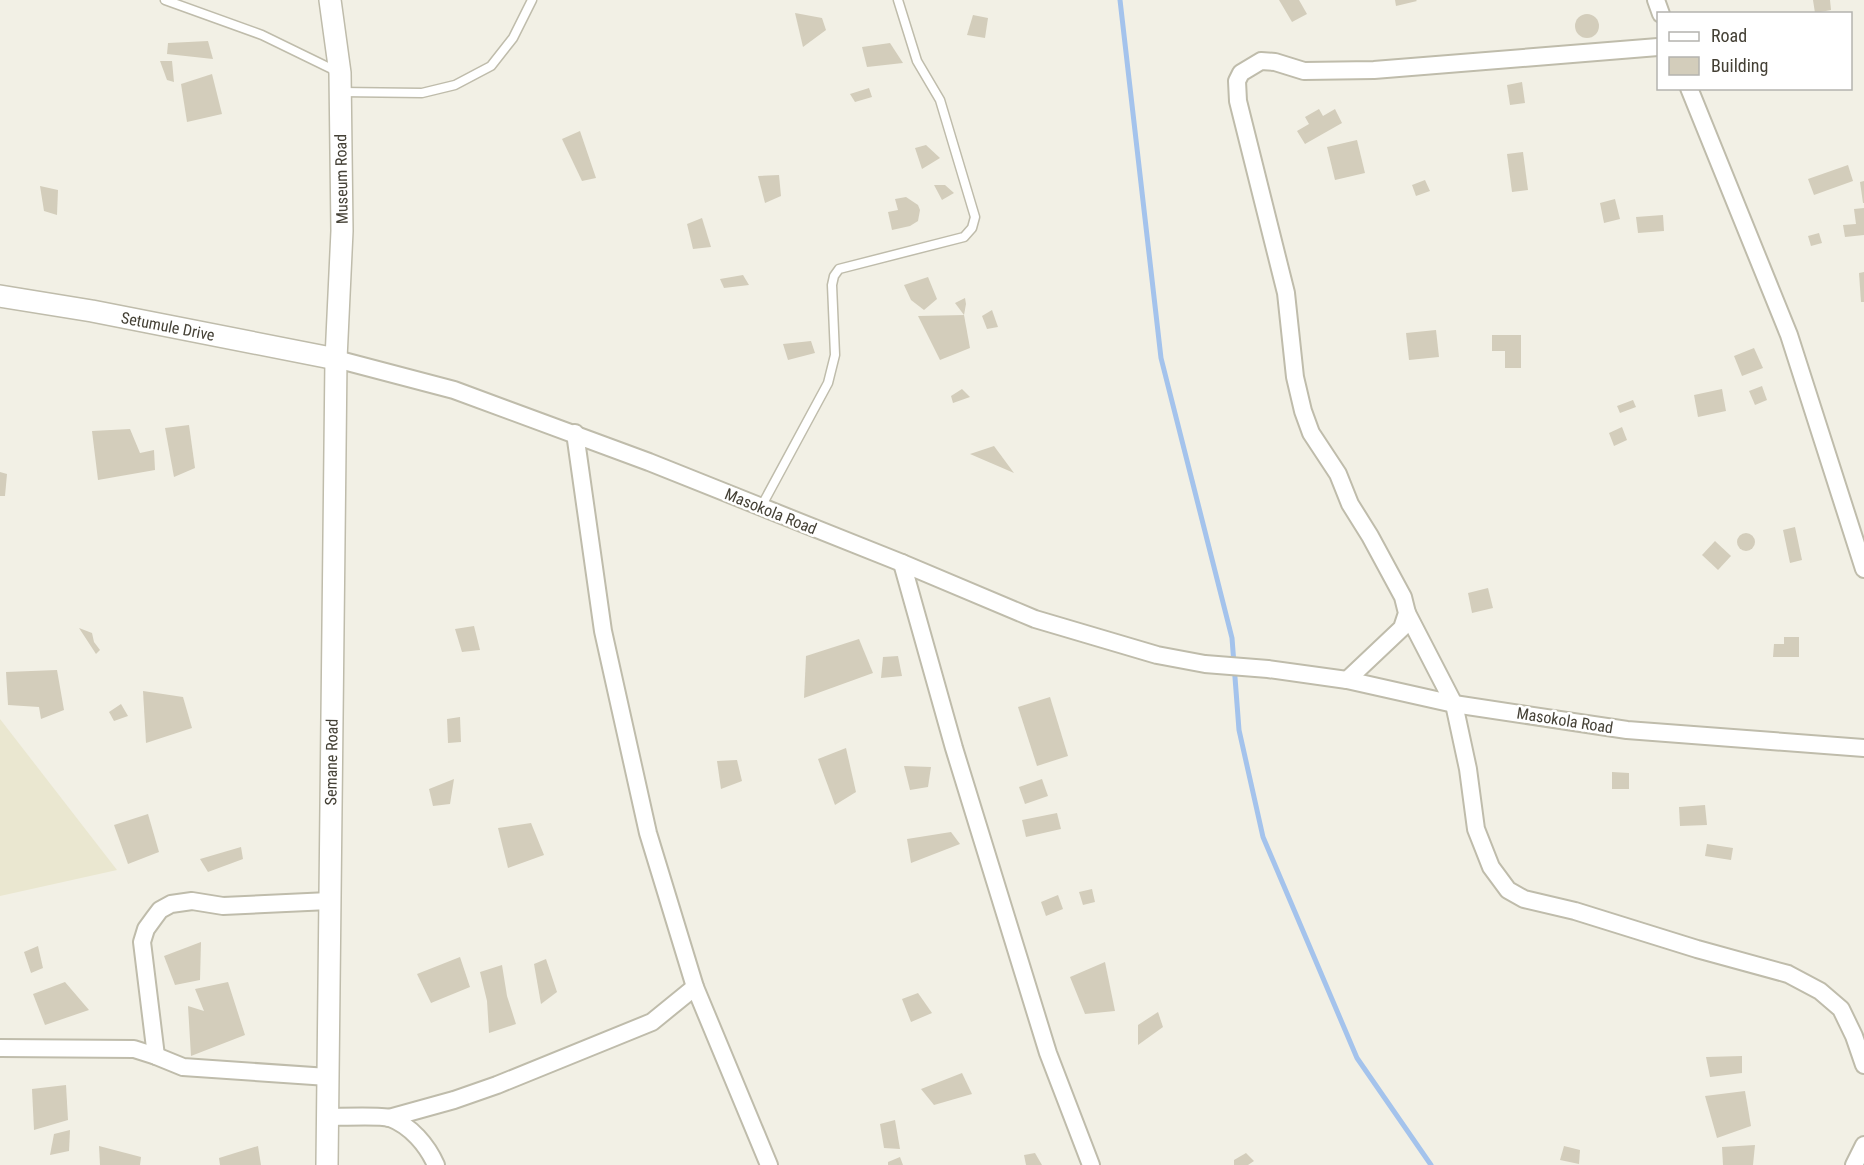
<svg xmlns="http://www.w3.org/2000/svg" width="1864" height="1165" font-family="'Roboto Condensed',sans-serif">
<rect width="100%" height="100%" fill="#f2f0e5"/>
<polygon fill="#eae7d0" points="0,719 117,870 0,896"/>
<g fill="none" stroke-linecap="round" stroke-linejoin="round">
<polyline stroke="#a4c3ec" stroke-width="5" points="1120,0 1161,358 1232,638 1239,730 1263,837 1357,1058 1431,1165"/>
</g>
<g fill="#d3cdbb">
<polygon points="1279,0 1299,0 1307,14 1292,22"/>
<polygon points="1395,0 1416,0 1417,1 1396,6"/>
<polygon points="1813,0 1830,0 1831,10 1815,13"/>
<polygon points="795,13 822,18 826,30 803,47"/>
<circle cx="1587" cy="26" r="12"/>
<polygon points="973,15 988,18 985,38 967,35"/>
<polygon points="208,41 213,59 167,54 168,43"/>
<polygon points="890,43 903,63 867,67 862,47"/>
<polygon points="160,61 172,61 174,82 167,80"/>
<polygon points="212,74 222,114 187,122 181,84"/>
<polygon points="1522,82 1525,103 1510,105 1507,85"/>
<polygon points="869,88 872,97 855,102 850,94"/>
<polygon points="1319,109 1323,116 1335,109 1342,123 1305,144 1297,131 1309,124 1305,117"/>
<polygon points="580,131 596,178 582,181 562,139"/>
<polygon points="1357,140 1365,173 1335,180 1327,147"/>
<polygon points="926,145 940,158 922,169 915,148"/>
<polygon points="1523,152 1528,190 1512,192 1507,154"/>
<polygon points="1848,165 1853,181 1814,195 1808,179"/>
<polygon points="779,175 781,196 765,203 758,176"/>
<polygon points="1425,180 1430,191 1416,196 1412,185"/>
<polygon points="1864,181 1864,203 1863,203 1860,182"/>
<polygon points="934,185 945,185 954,193 942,200"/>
<polygon points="40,186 58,190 57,215 44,211"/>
<polygon points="906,197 918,205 920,210 918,221 910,226 892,230 888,212 898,210 895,199"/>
<polygon points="1615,199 1620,219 1604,223 1600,203"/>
<polygon points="1864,208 1864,235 1845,237 1843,225 1856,224 1854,209"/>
<polygon points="1663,215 1664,231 1638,233 1636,217"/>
<polygon points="702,218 711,247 693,249 687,224"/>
<polygon points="1819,233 1822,243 1811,246 1808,236"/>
<polygon points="1864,272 1864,302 1861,302 1859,273"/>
<polygon points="743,275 749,285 724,288 720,279"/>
<polygon points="928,277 937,299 924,310 911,300 904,285"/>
<polygon points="965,298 966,304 964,315 955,303"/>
<polygon points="992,310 998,327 987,329 982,316"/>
<polygon points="964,315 970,348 940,360 918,316"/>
<polygon points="1436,330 1439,357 1409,360 1406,333"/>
<polygon points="1492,335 1521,335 1521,368 1505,368 1505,351 1492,351"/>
<polygon points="811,341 815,353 788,360 783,344"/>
<polygon points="1754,348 1763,368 1742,376 1734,356"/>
<polygon points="1762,386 1767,400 1755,405 1749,391"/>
<polygon points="962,389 970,397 953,403 951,396"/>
<polygon points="1722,389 1726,411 1698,417 1694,395"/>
<polygon points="1633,400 1636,407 1620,413 1617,406"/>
<polygon points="189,425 195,468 174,477 165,428"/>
<polygon points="1622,427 1627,440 1614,446 1609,433"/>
<polygon points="130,429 140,453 154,450 155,470 98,480 92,431"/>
<polygon points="994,446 1014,473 970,454"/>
<polygon points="0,472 7,474 5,496 0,496"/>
<polygon points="1795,527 1802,560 1790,563 1783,530"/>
<circle cx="1746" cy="542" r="9"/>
<polygon points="1715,541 1731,556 1718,570 1702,555"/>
<polygon points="1488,588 1493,608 1472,613 1468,593"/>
<polygon points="474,626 480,650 462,652 455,629"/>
<polygon points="79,628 92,633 94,642 100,650 96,654"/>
<polygon points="1784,637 1799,637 1799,657 1773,657 1774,644 1784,644"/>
<polygon points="859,639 873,673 804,698 806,656"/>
<polygon points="898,656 902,676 881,678 883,657"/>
<polygon points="57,670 64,710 41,719 39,707 8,705 6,672"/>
<polygon points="143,691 183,697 192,728 146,743"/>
<polygon points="1050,697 1068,756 1037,766 1018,707"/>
<polygon points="121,704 128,716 114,721 109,712"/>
<polygon points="460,717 461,742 448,743 447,719"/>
<polygon points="846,748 856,792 835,805 818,759"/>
<polygon points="737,760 742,781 721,789 717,761"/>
<polygon points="904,766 931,767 928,787 910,790"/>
<polygon points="1612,772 1629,773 1629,789 1612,789"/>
<polygon points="454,779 450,804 433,806 429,789"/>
<polygon points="1042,779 1048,796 1025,804 1019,787"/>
<polygon points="1705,805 1707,825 1680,826 1679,807"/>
<polygon points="1057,813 1061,829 1026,837 1022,820"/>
<polygon points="148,814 159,852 128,864 114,825"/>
<polygon points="531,823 544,855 508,868 498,828"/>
<polygon points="951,832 960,844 911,863 907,839"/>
<polygon points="1707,844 1733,848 1731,860 1705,856"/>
<polygon points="241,847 243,859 208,872 200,859"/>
<polygon points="1092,889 1095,902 1083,905 1079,892"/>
<polygon points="1058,895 1063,909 1046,916 1041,902"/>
<polygon points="201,942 200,980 175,985 164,956"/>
<polygon points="38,946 43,968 31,973 24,952"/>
<polygon points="460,957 470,987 431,1003 417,974"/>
<polygon points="546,959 557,992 541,1004 534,964"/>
<polygon points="1105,962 1115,1011 1085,1014 1070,977"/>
<polygon points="502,965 507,996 516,1024 489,1033 487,1001 480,972"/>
<polygon points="65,982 89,1010 45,1025 33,994"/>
<polygon points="228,982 245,1035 191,1056 188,1006 204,1011 195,989"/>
<polygon points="918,993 932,1013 911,1022 902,999"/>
<polygon points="1158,1012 1163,1027 1138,1045 1138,1025"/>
<polygon points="1742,1056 1742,1073 1710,1077 1706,1057"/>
<polygon points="962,1073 972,1094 934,1105 921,1089"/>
<polygon points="66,1085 68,1120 34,1130 32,1089"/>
<polygon points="1745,1091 1751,1126 1717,1138 1705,1096"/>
<polygon points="895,1120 900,1149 884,1148 880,1124"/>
<polygon points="70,1130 69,1151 50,1155 54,1134"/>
<polygon points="1755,1145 1753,1165 1723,1165 1722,1147"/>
<polygon points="99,1146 141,1157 140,1165 100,1165"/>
<polygon points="258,1146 261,1165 220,1165 219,1158"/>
<polygon points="1564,1146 1580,1150 1579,1164 1560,1160"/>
<polygon points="1035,1153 1042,1165 1026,1165 1024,1155"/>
<polygon points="1246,1153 1254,1161 1248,1165 1234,1165 1234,1160"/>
<polygon points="900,1157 903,1165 888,1165 888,1162"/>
</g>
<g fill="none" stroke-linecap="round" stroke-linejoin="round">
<g stroke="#bfbcab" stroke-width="11">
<g id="service">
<polyline points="165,0 262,35 338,72"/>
<polyline points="340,92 422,93 455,85 491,66 513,38 532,0"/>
<polyline points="761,507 828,383 835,355 832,285 834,276 839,269 964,237 972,228 975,217 940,100 917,61 898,0"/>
</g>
</g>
<g stroke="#bfbcab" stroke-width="20">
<g id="minor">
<polyline points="1656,0 1661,14"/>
<polyline points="1689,88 1789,335 1864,569"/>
<polyline points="336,359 454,390 649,462 902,563 1035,619 1157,655 1205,664 1268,669 1347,680 1454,704 1627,730 1864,748"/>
<polyline points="575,433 603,631 648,833 695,987 769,1165"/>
<polyline points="902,563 954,748 1048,1053 1091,1165"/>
<polyline points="1407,613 1454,704 1468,769 1476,829 1491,867 1508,890 1524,899 1575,911 1697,949 1788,974 1820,991 1841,1009 1854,1036 1864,1065"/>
<polyline points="1347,680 1402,628 1407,613 1403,597 1370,536 1350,504 1338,474 1311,433 1303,411 1295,377 1286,293 1238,101 1237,81 1241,73 1261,61 1275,62 1304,71 1374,70 1658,47"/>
<polyline points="0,1048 134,1049 156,1056 183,1067 328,1077"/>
<polyline points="156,1056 142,942 146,929 154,918 160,910 171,904 192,901 223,906 329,901"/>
<path d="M328 1117C340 1117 380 1115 390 1118 411 1126 427 1145 436 1165"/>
<polyline points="389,1118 454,1100 497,1085 652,1022 695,987"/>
<polyline points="1854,1165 1864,1145"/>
</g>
</g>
<g stroke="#bfbcab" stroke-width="24">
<g id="tertiary">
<polyline points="0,296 92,311 336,359"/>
<polyline points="327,1165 336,359 342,231 340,73 330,0"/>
</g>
</g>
<use href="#service" stroke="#fff" stroke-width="8"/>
<use href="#minor" stroke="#fff" stroke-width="16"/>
<use href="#tertiary" stroke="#fff" stroke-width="21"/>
</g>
<g text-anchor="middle" stroke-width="5" stroke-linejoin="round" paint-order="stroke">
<g font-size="16" fill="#444035" stroke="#fff">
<text transform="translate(341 179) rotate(-91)" y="6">Museum Road</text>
<text transform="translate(168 326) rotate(11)" y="6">Setumule Drive</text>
<text transform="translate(771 511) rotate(22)" y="6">Masokola Road</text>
<text transform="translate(1565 720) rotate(9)" y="6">Masokola Road</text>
<text transform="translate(331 762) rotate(-89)" y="6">Semane Road</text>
</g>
</g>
<rect x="1657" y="12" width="195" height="78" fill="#ffffff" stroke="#b4b3ae" stroke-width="1.5"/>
<rect x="1669" y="32" width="30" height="9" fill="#ffffff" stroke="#b4b3ae" stroke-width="1.5"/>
<text x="1711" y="42" font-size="18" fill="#444035">Road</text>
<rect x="1669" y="57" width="30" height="18" fill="#d3cdbb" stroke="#b4b3ae" stroke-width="1.5"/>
<text x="1711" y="72" font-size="18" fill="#444035">Building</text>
</svg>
